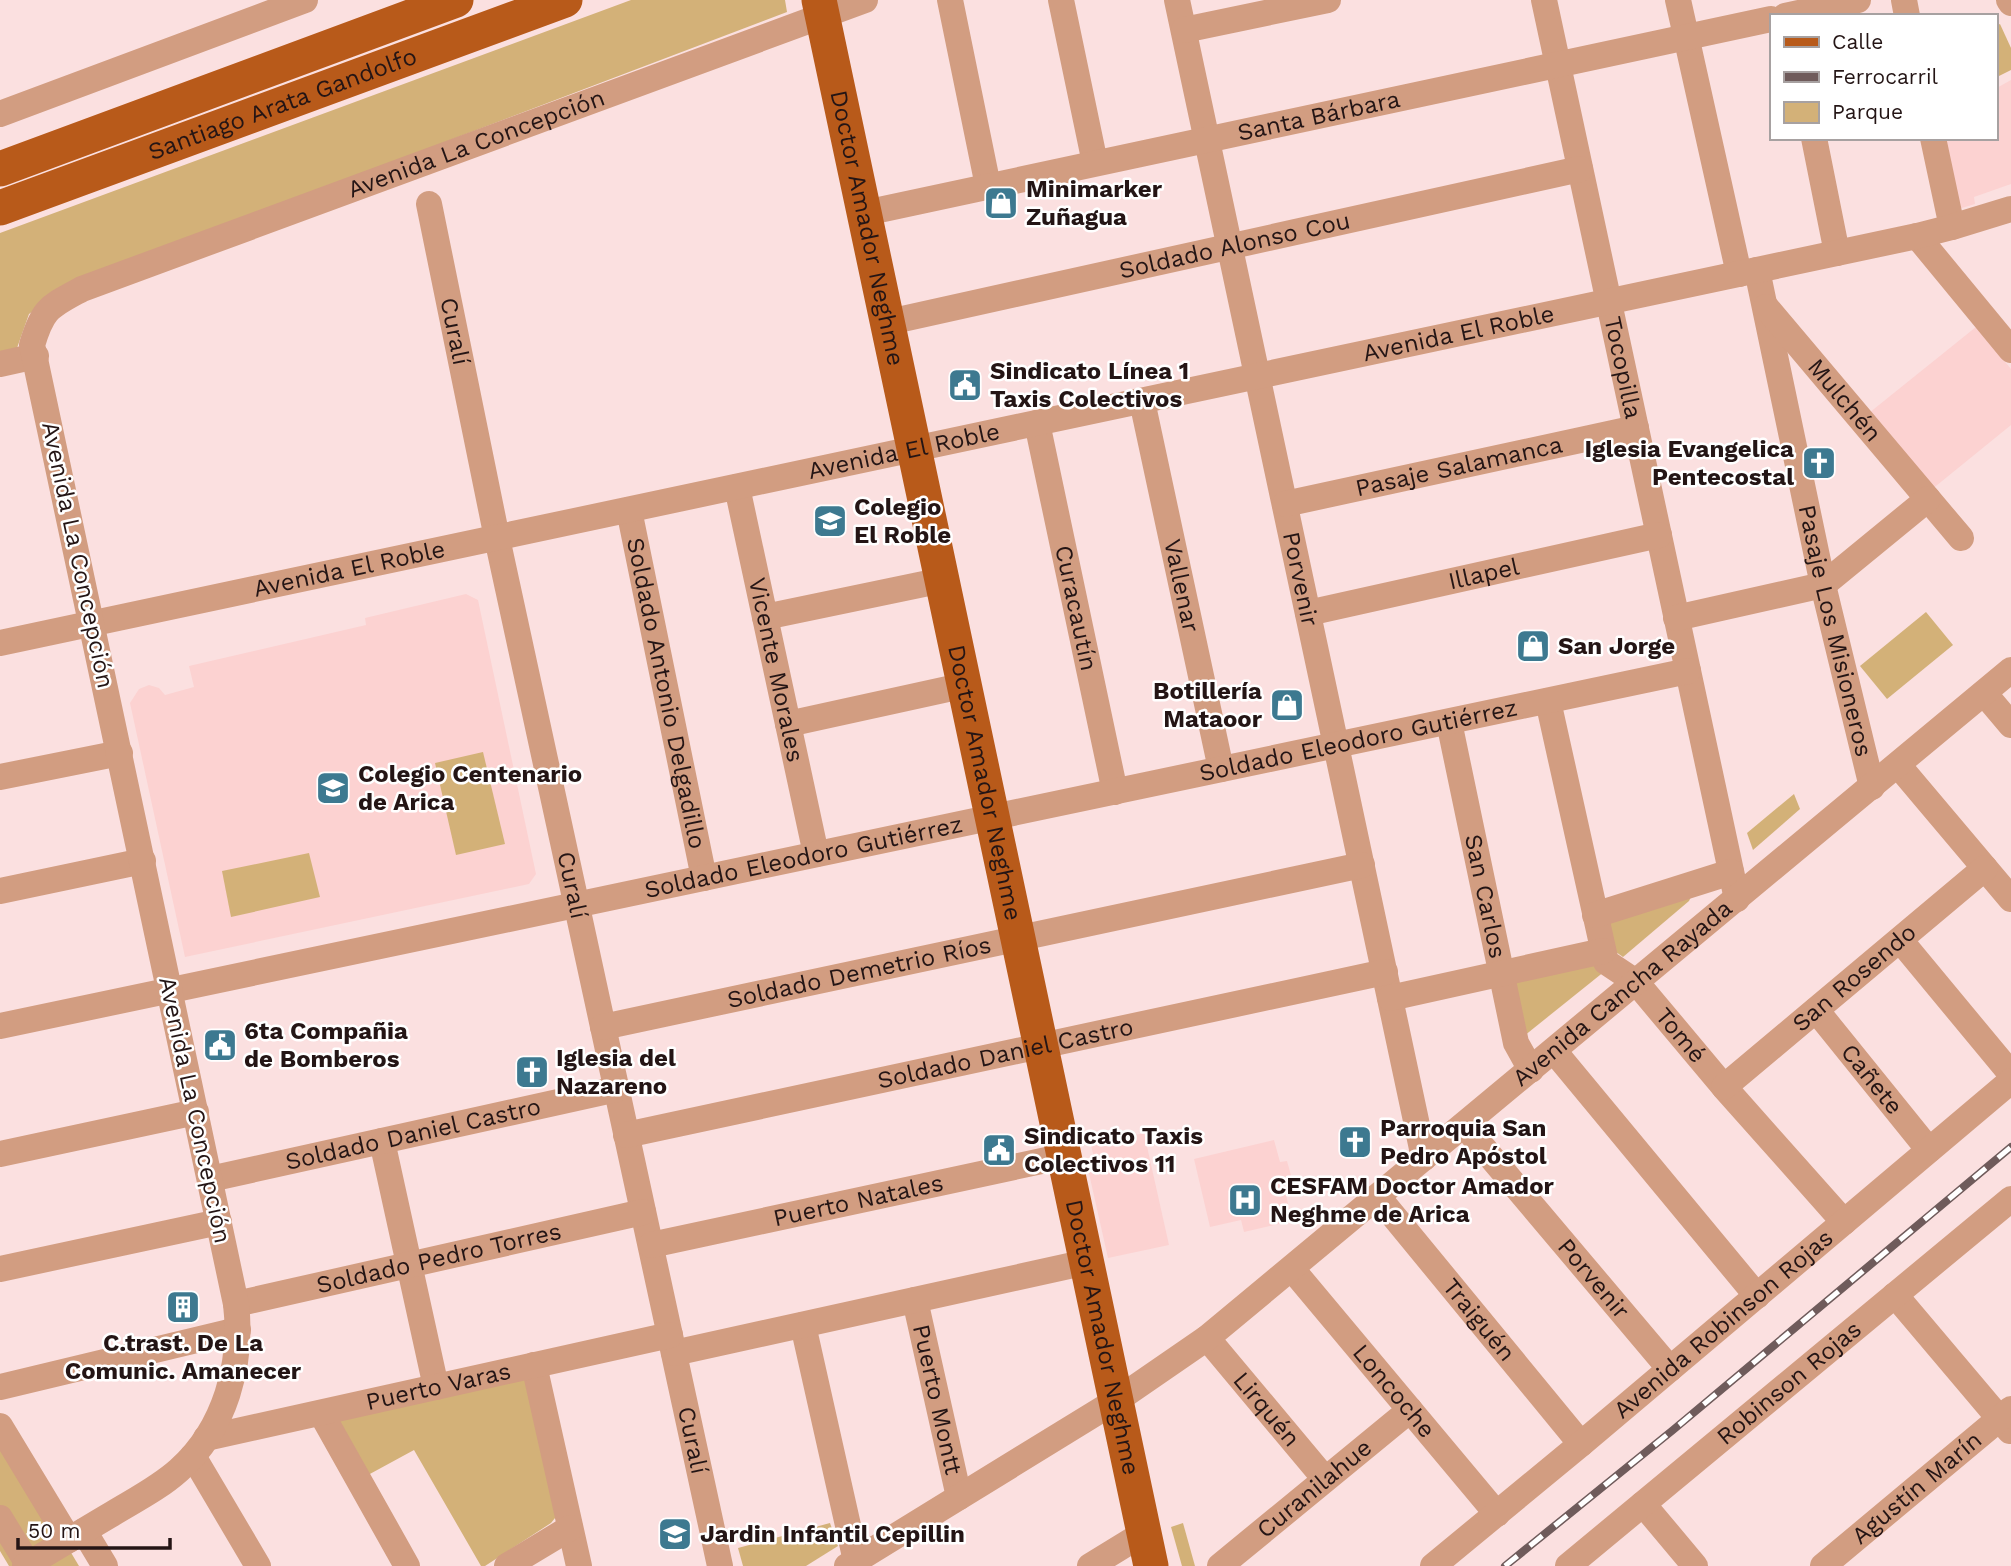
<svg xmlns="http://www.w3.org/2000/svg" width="2011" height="1566" font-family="'Work Sans',sans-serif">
<rect width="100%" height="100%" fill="#fbe0e0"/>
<g fill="#fcd2d1">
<polygon points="2011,80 2011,184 1974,197 1975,204 1955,210 1938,138 1995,138 1995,89"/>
<polygon points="1976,327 2011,369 2011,425 1931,490 1869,413"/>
<polygon points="466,594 478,600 536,874 529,884 185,957 130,703 139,689 149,685 159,688 165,695 194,687 189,666 366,625 365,618"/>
<polygon points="1144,1133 1169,1245 1108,1258 1088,1169 1096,1167 1091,1145"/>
<polygon points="1274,1140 1280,1162 1287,1161 1292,1179 1283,1182 1292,1221 1244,1232 1241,1220 1210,1227 1194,1159"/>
</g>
<g fill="#d3b178">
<polygon points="631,0 785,0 787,12 69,285 29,314 17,348 0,356 0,233"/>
<polygon points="2000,24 2011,48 2011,70 1995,78 1995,26"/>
<polygon points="1926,612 1953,645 1887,699 1860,666"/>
<polygon points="483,752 505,844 456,855 435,763"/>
<polygon points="1794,794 1800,809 1753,850 1747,833"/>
<polygon points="309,853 320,897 231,917 222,871"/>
<polygon points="1692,895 1689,901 1623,957 1616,952 1607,918"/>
<polygon points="1598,955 1605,971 1519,1040 1503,980"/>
<polygon points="529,1376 559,1513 551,1523 485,1566 481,1566 414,1450 368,1475 335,1422"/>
<polygon points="0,1434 79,1566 9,1566 0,1551"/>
<polygon points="830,1523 838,1546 806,1566 743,1566 738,1548"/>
<polygon points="1183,1523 1195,1566 1182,1566 1171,1527"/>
</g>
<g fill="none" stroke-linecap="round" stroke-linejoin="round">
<g stroke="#d29d81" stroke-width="26">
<polyline points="950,0 988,186"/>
<polyline points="1061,0 1095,163"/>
<path id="s1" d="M1177 0 1424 1158"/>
<path id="s2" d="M1544 0 1737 899"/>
<polyline points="1678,0 1739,274"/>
<polyline points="1904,0 1907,16"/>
<polyline points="2009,0 2011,3"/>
<polyline points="1785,16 1858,0"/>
<polyline points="1184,30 1328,0"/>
<polyline points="0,114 305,0"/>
<polyline points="1814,138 1837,253"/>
<polyline points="1933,138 1952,227"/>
<path id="s3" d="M429 204 497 538 720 1566"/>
<path id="s4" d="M865 213 1771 19"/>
<polyline points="1917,236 2011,350"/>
<path id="s5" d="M1757 270 1823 585 1872 787"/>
<path id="s6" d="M1766 307 1961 538"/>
<path id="s7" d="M889 322 1580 169"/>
<polyline points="0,364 36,356"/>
<path id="s8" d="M1142 401 1221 769"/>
<path id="s9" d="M1037 423 1115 792"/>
<path id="s10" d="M737 487 816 854"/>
<path id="s11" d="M1285 504 1636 428"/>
<path id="s12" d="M629 510 704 878"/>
<path id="s13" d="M1308 613 1659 535"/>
<polyline points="765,617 943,580"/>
<polyline points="1676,618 1823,585 1928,499"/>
<path id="s14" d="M0 643 1917 236 1952 227 2011 209"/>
<polyline points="1984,693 2011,725"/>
<path id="s15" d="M1548 701 1606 962 1636 982 1724 1087 1844 1222"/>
<path id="s16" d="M1449 722 1516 1043 1531 1070"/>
<polyline points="788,724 966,685"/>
<polyline points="1898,765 2011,899"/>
<polyline points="0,777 120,753"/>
<polyline points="0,891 143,861"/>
<polyline points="1595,915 1731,872"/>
<polyline points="1900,940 2011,1074"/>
<polyline points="1390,998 1603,951"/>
<path id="s17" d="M1816 1010 1929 1150"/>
<path id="s18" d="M0 1026 1688 671"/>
<path id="s19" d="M603 1027 1362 865"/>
<polyline points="1554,1051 1757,1296"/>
<path id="s20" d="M1724 1087 1985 868"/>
<path id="s21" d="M1464 1125 1670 1369"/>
<path id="s22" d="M626 1135 1385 972"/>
<polyline points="382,1141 436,1387"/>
<polyline points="0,1154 196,1112"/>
<path id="s23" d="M210 1179 617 1089"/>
<path id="s24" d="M1378 1197 1581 1444"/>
<path id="s25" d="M651 1245 1065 1156"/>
<polyline points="0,1269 219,1222"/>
<path id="s26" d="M1292 1269 1497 1514"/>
<polyline points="1895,1295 2010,1431"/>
<path id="s27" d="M915 1300 959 1497"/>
<path id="s28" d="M236 1304 643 1212"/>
<polyline points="803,1325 856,1561 859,1566"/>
<path id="s29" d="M1207 1338 1325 1479"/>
<polyline points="674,1353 1087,1262"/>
<polyline points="534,1365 579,1566"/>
<polyline points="0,1387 238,1330"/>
<polyline points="321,1413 407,1566"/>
<polyline points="0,1426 69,1540"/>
<path id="s30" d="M206 1438 670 1335"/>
<polyline points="193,1456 258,1566"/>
<polyline points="1643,1504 1695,1566"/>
<polyline points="0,1518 28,1564"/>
<polyline points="84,1531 105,1566"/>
<path id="s31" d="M25 1566C54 1549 83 1531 112 1514 135 1500 159 1488 179 1470 225 1429 243 1364 236 1304L32 345C43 308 49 307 82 289L865 0"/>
<polyline points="507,1566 570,1528"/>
<path id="s32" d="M847 1566 1117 1400 1207 1338 2011 670"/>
<polyline points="1090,1566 1144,1533"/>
<path id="s33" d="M1220 1566 1410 1410"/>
<path id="s34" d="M1433 1566 1581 1444 2011 1081"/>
<path id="s35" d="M1568 1566 2011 1199"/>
<path id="s36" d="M1823 1566 2011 1409"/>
</g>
<g stroke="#b85a1a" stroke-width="35">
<path id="s37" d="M819 0 1151 1566"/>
<polyline points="0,169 456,0"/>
<path id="s38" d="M0 208 565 0"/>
</g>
<g stroke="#6f5b5b" stroke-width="8">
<polyline id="rail" points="1505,1566 1673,1430 2011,1147"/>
</g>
<use href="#rail" stroke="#fff" stroke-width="5" stroke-dasharray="16" stroke-linecap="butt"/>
</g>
<defs>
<g id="shop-square" transform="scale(1.75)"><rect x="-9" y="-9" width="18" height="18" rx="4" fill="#3d7990" stroke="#fff"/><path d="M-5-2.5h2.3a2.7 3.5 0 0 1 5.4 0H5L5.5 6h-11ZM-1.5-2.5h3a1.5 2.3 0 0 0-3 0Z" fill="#fff"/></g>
<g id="civic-square" transform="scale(1.75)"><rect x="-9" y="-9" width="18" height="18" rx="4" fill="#3d7990" stroke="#fff"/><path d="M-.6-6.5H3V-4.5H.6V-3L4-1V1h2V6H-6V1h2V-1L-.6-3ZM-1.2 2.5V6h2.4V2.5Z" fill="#fff"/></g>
<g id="church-square" transform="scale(1.75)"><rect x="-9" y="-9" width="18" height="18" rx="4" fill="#3d7990" stroke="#fff"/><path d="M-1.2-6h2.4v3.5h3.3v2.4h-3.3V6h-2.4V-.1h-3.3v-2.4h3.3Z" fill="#fff"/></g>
<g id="school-square" transform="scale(1.75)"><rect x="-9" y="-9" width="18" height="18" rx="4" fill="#3d7990" stroke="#fff"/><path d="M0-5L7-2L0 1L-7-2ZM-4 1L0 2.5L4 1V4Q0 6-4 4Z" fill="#fff"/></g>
<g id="hospital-square" transform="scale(1.75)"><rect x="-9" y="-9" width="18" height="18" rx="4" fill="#3d7990" stroke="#fff"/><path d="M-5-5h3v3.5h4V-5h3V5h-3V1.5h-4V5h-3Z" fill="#fff"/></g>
<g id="building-square" transform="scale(1.75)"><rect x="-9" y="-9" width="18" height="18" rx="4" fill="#3d7990" stroke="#fff"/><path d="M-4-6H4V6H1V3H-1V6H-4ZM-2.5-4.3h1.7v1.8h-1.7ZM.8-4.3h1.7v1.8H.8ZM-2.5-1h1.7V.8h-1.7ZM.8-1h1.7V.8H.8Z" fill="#fff"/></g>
</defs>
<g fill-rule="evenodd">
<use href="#shop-square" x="1001" y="203"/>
<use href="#civic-square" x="965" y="385"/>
<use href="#church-square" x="1819" y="463"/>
<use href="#school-square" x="830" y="521"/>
<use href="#shop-square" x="1533" y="646"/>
<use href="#shop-square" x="1287" y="705"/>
<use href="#school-square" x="333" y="788"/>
<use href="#civic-square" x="220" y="1045"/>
<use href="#church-square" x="532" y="1072"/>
<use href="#church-square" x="1355" y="1142"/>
<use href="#civic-square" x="999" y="1150"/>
<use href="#hospital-square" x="1245" y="1200"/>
<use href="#building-square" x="183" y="1307"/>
<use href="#school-square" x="675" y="1534"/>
</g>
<g text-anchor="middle" stroke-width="5" stroke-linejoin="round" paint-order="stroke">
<g font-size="24" fill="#241515" stroke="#fff">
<text dy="8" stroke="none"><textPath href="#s38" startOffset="301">Santiago Arata Gandolfo</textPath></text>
<text dy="8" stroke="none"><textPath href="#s4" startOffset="464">Santa Bárbara</textPath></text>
<text dy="8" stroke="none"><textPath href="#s31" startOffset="1843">Avenida La Concepción</textPath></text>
<text dy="8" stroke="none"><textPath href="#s37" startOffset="233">Doctor Amador Neghme</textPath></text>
<text dy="8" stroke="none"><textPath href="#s7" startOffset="354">Soldado Alonso Cou</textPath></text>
<text dy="8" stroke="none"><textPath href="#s3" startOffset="130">Curalí</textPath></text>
<text dy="8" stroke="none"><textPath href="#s14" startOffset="1491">Avenida El Roble</textPath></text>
<text dy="8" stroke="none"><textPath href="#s2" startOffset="376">Tocopilla</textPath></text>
<text dy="8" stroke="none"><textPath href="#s6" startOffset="122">Mulchén</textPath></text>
<text dy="8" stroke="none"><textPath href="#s14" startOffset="924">Avenida El Roble</textPath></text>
<text dy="8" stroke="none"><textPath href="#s11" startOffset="178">Pasaje Salamanca</textPath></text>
<text transform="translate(78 555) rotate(78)" y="8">Avenida La Concepción</text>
<text dy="8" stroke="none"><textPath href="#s14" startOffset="357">Avenida El Roble</textPath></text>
<text dy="8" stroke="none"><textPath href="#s13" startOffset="180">Illapel</textPath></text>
<text dy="8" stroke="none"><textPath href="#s1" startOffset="592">Porvenir</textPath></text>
<text dy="8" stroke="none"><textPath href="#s8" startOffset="189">Vallenar</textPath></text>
<text dy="8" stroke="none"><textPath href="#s9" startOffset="189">Curacautín</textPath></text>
<text dy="8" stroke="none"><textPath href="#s5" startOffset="369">Pasaje Los Misioneros</textPath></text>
<text dy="8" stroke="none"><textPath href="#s10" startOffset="187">Vicente Morales</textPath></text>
<text dy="8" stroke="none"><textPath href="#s12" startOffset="187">Soldado Antonio Delgadillo</textPath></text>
<text dy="8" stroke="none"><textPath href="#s18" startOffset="1388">Soldado Eleodoro Gutiérrez</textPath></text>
<text dy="8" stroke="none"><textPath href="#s37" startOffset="800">Doctor Amador Neghme</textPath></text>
<text dy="8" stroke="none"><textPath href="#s18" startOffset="821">Soldado Eleodoro Gutiérrez</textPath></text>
<text dy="8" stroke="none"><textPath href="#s3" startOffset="696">Curalí</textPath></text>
<text dy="8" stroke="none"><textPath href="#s16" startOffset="178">San Carlos</textPath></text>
<text dy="8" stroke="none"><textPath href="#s19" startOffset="262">Soldado Demetrio Ríos</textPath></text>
<text dy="8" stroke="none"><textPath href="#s20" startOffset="170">San Rosendo</textPath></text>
<text dy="8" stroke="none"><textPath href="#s32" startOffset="966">Avenida Cancha Rayada</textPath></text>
<text dy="8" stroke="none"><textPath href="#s15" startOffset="373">Tomé</textPath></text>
<text dy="8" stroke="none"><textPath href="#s22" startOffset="388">Soldado Daniel Castro</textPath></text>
<text dy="8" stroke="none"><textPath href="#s17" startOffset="89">Cañete</textPath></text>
<text transform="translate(195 1110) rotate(78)" y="8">Avenida La Concepción</text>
<text dy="8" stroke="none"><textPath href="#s23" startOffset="208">Soldado Daniel Castro</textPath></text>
<text dy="8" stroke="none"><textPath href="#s25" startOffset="212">Puerto Natales</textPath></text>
<text dy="8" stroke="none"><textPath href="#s28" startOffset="208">Soldado Pedro Torres</textPath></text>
<text dy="8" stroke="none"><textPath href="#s21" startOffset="201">Porvenir</textPath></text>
<text dy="8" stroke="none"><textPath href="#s24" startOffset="159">Traiguén</textPath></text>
<text dy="8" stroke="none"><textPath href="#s34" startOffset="378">Avenida Robinson Rojas</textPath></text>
<text dy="8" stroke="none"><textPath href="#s37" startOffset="1367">Doctor Amador Neghme</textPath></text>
<text dy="8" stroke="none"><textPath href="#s35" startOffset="287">Robinson Rojas</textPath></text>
<text dy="8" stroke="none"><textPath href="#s30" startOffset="238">Puerto Varas</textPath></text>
<text dy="8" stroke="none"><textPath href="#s26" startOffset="159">Loncoche</textPath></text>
<text dy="8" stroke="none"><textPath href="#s27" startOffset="102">Puerto Montt</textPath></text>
<text dy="8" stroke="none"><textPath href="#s29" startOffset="93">Lirquén</textPath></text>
<text dy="8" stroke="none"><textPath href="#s3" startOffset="1264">Curalí</textPath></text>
<text dy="8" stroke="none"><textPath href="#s33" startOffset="122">Curanilahue</textPath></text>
<text dy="8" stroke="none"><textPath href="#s36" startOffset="122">Agustín Marín</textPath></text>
</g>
<g font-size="24" font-weight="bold" fill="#241515" stroke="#fff" text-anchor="start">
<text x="1026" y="197">Minimarker<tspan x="1026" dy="28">Zuñagua</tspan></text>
<text x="990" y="379">Sindicato Línea 1<tspan x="990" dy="28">Taxis Colectivos</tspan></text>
<text x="1794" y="457" text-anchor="end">Iglesia Evangelica<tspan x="1794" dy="28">Pentecostal</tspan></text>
<text x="854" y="515">Colegio<tspan x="854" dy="28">El Roble</tspan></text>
<text x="1558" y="654">San Jorge</text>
<text x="1262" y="699" text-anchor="end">Botillería<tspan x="1262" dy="28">Mataoor</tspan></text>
<text x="358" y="782">Colegio Centenario<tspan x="358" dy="28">de Arica</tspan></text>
<text x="244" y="1039">6ta Compañia<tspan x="244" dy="28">de Bomberos</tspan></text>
<text x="556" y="1066">Iglesia del<tspan x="556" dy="28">Nazareno</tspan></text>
<text x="1380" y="1136">Parroquia San<tspan x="1380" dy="28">Pedro Apóstol</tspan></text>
<text x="1024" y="1144">Sindicato Taxis<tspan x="1024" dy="28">Colectivos 11</tspan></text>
<text x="1270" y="1194">CESFAM Doctor Amador<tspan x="1270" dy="28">Neghme de Arica</tspan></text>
<text x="183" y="1351" text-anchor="middle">C.trast. De La<tspan x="183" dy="28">Comunic. Amanecer</tspan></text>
<text x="700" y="1542">Jardin Infantil Cepillin</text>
</g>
</g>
<rect x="1770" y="14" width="228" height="126" fill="#ffffff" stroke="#a7a1a1" stroke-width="2"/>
<rect x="1784" y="37" width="35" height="10" fill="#b85a1a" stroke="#a7a1a1" stroke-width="2"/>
<text x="1832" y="49" font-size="21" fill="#241515">Calle</text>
<rect x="1784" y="72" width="35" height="10" fill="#6f5b5b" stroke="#a7a1a1" stroke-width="2"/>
<text x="1832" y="84" font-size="21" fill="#241515">Ferrocarril</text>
<rect x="1784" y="102" width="35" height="21" fill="#d3b178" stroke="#a7a1a1" stroke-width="2"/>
<text x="1832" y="119" font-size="21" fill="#241515">Parque</text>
<path d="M18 1538v10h152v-10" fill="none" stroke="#241515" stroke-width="3.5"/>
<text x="28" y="1538" font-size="21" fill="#241515" stroke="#ffffff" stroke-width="5" paint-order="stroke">50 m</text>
</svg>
